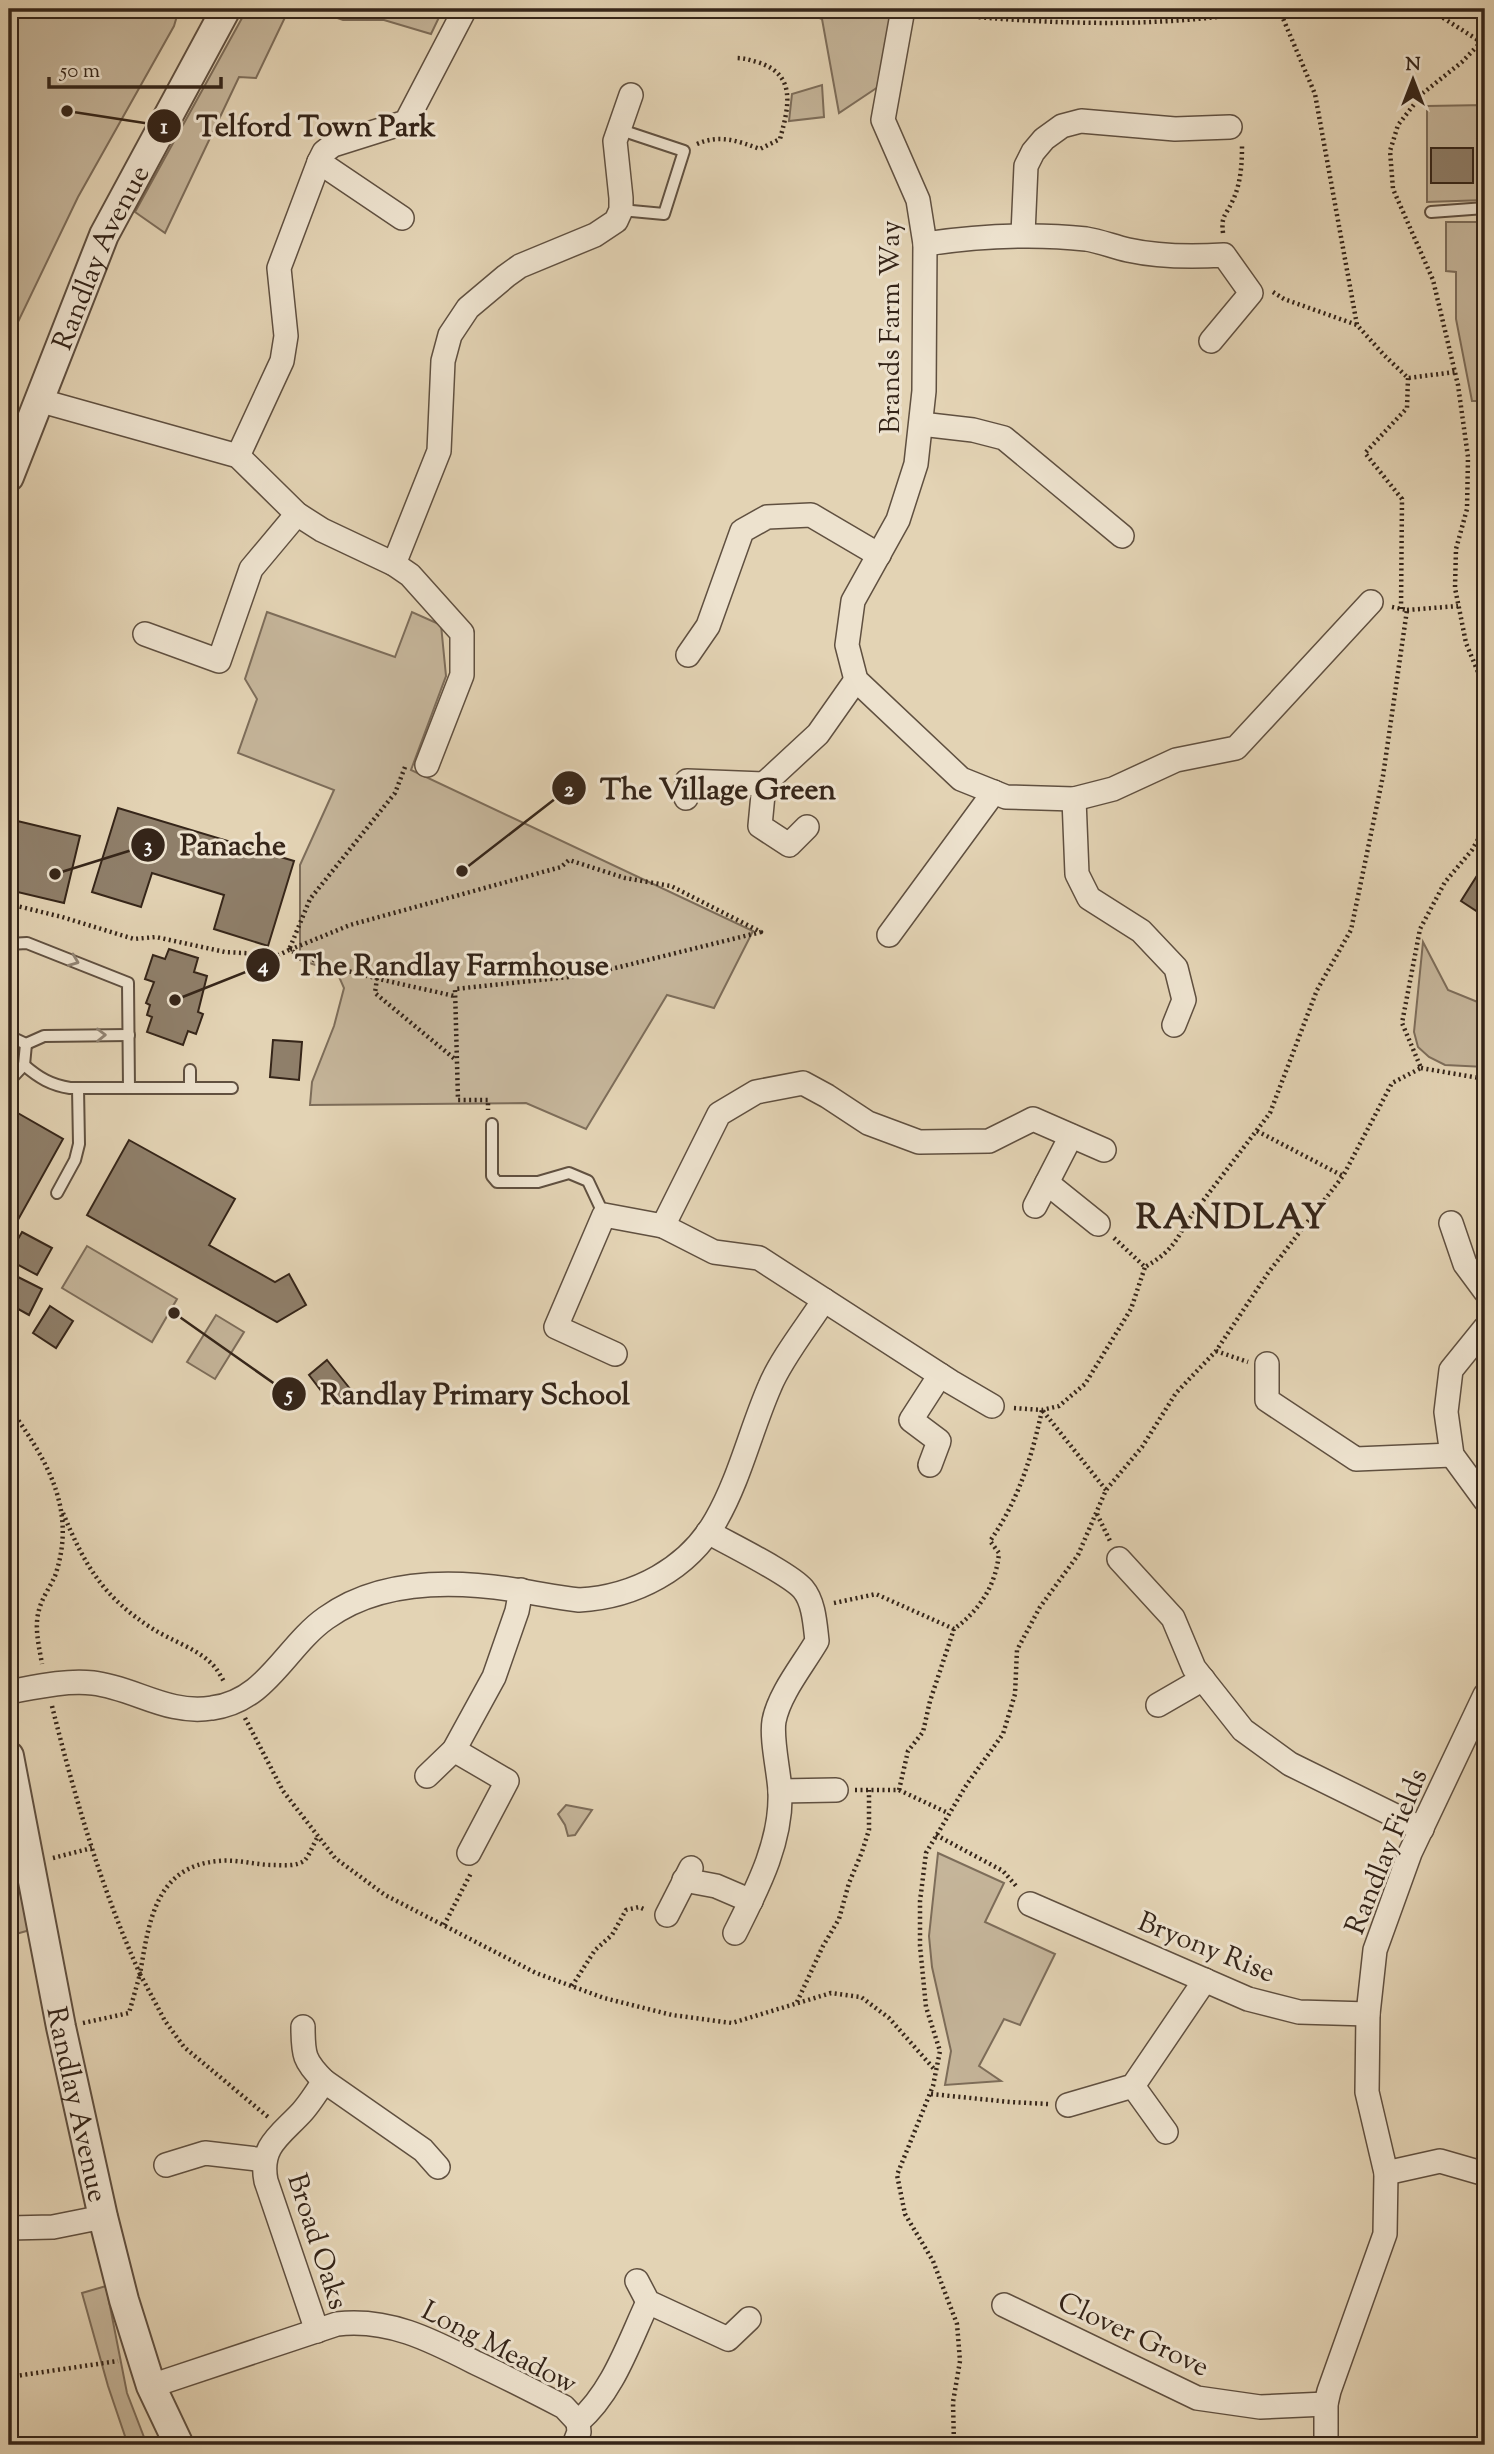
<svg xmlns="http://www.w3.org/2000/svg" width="1494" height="2454" font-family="'Sorts Mill Goudy',serif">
<rect width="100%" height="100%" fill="#e3d3b4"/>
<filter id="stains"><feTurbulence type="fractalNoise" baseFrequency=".00286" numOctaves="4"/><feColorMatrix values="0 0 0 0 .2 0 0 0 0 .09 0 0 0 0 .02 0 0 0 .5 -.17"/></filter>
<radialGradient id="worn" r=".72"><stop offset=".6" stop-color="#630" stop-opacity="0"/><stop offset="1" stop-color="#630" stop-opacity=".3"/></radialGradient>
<g fill="#c5b59a" stroke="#7d6d5a" stroke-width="2">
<polygon points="9,9 179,9 174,26 78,197 16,326 9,348"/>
<polygon points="247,9 289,9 256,78 239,77 165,233 135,212"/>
<polygon points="312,9 443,9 431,34 384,20 343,20"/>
<polygon points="796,9 897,9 884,83 839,113 822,19"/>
<polygon points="822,85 824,117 789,121 792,94"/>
<polygon points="1485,105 1485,200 1427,202 1427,106"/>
<polygon points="1446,222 1485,222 1485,408 1484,401 1472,401 1456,319 1456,272 1446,271"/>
<polygon points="1481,497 1485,498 1485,592 1477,592"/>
<polygon points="267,612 395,657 412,612 441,625 446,676 411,770 753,931 714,1008 667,995 586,1129 526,1103 310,1105 312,1082 334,1026 344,988 337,972 300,960 300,865 334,790 238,753 257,699 245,679"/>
<polygon points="1423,942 1448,990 1485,1005 1485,1067 1445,1065 1429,1057 1418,1047 1414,1032"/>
<polygon points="87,1246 177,1299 152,1342 62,1288"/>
<polygon points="216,1315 244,1332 215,1379 187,1362"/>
<polygon points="566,1805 592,1810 575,1835 568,1836 565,1825 558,1814"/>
<polygon points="9,1851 30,1930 9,1936"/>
<polygon points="938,1853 1004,1883 985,1922 1055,1954 1020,2025 1004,2019 979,2066 1001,2081 945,2085 951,2051 932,1967 929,1936"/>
<polygon points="106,2286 127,2393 147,2445 128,2445 108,2386 82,2293"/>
</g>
<g fill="#8f7f6a" stroke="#352519" stroke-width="2">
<polygon points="578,9 627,9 627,18 578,17"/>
<polygon points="1477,139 1485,139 1485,173 1478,173"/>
<rect x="1431" y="148" width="42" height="35"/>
<polygon points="118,808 294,861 268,946 214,929 224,895 152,873 141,907 92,892"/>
<polygon points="9,819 80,836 64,903 9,890"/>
<polygon points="1485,863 1485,907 1481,914 1461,901"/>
<polygon points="169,949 198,958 194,972 207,976 198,1012 203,1014 196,1034 188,1031 183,1045 147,1032 152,1017 147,1015 150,1005 146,1003 154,982 145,979 153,955 165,959"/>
<polygon points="273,1040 302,1042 299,1080 270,1077"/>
<polygon points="9,1108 63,1139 9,1236"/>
<polygon points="129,1140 235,1199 209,1245 275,1282 289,1274 306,1305 277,1322 87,1215"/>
<polygon points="22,1232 52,1248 37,1275 9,1260 9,1255"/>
<polygon points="14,1275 42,1289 29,1315 9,1304 9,1285"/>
<polygon points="50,1306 73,1321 56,1348 33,1333"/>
<polygon points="327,1360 351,1390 332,1405 309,1375"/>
</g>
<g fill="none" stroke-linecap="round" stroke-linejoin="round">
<g stroke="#605040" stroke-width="14">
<g id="service">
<polyline points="618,129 684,151 664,214 621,210"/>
<polyline points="1431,212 1485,208"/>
<polyline points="9,944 27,943 128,983 129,1088"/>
<polyline points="9,1036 26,1044"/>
<polyline points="26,1044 44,1036 129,1035"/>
<path d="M24 1065C39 1078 51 1085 70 1088H232"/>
<polyline points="190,1070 190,1086"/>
<polyline points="9,1081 24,1065 26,1044"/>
<polyline points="492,1124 492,1176 497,1182 538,1182 569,1173 588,1181 604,1215"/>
<polyline points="57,1193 75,1160 79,1144 78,1088"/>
</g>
</g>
<g stroke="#605040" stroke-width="26">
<g id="minor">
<polyline points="903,9 883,120 918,200 925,244 924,391 916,464 898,520 853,601 847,645 856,680 961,779 1006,797 1074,799 1113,789 1176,760 1236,748 1371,602"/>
<polyline points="319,162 402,218"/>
<polyline points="1023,234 1026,166 1033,152 1044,139 1062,126 1081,121 1175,129 1230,127"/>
<path d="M925 244C979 236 1031 233 1086 239 1100 241 1114 247 1128 250 1160 257 1192 257 1224 255L1251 293 1211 341"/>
<polyline points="38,400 238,456 297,514 322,530 394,564 410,575 462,633 462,675 427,765"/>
<polyline points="921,424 973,430 1004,438 1122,536"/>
<polyline points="238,456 282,361 286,336 279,268 319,162 324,152 333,145 406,122 465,9"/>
<polyline points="394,564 439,451 443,361 450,335 468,308 506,276 520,266 595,235 616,221 621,210 621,198 615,141 631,95"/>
<polyline points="145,634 219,661 251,569 297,514"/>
<polyline points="688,655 708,626 742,531 767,517 811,515 879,555"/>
<polyline points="686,798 687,781 764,784"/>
<polyline points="1074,799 1077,874 1089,898 1141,931 1176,968 1184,1000 1174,1025"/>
<polyline points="807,827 789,845 760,826 764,784 818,734 856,680"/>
<polyline points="889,935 994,792"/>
<polyline points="1047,1183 1098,1224"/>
<polyline points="1035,1206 1071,1136"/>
<polyline points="1451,1223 1465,1264 1485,1291"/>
<polyline points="663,1226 719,1114 756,1092 803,1083 827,1096 868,1123 919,1142 989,1141 1033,1119 1104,1150"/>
<polyline points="1485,1328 1451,1370 1446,1412 1452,1455 1485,1500"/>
<polyline points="615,1354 556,1327 604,1215 663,1226 714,1252 759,1258 951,1382 992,1406"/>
<polyline points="1267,1364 1267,1400 1356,1459 1452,1455"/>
<polyline points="930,1465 939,1441 911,1420 940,1375"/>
<path d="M708 1532C729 1544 789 1573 803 1589 814 1602 815 1624 817 1641 803 1665 779 1694 774 1721 771 1739 779 1772 780 1791 782 1842 757 1889 735 1933"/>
<polyline points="1119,1559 1173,1618 1194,1668 1243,1730 1290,1764 1422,1829"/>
<path d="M9 1692C36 1687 65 1680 93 1683 135 1688 167 1715 212 1708 267 1701 285 1647 326 1618 381 1578 458 1580 522 1591 541 1594 560 1598 579 1600 635 1597 688 1569 716 1520 740 1478 751 1429 770 1386 781 1359 808 1325 824 1300"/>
<polyline points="1158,1705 1203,1679"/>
<polyline points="454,1750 507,1781 469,1853"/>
<polyline points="427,1776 454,1750 494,1677 517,1611 521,1590"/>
<polyline points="780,1791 836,1790"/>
<polyline points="684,1880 716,1886 751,1901"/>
<polyline points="1030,1904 1248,1999 1299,2012 1368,2014"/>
<polyline points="667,1915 691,1868"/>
<path d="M303 2027C303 2055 304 2061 324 2081"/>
<polyline points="1133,2086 1166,2132"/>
<polyline points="1068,2105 1133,2086 1205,1980"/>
<polyline points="166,2165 205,2153 265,2160"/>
<polyline points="1386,2173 1440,2161 1485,2174"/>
<polyline points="9,2228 53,2227 103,2217"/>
<polyline points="637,2281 648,2302 728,2339 749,2319"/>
<polyline points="1004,2305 1197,2398 1260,2407 1326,2404"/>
<path d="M317 2331 266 2181C259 2146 281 2135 302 2112 310 2103 317 2092 324 2081L423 2150 438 2167"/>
<path d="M151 2386 337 2324C389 2318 431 2340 476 2363 506 2377 535 2392 564 2407L578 2422"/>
<path d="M578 2422C613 2392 629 2342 648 2302"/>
<polyline points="574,2445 579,2432 578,2422"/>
<polyline points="1326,2445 1326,2404 1329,2391 1385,2234 1386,2173 1367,2092 1368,2014 1375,1950 1410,1853 1485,1695"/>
</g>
</g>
<g stroke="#605040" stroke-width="32">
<g id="tertiary">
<path id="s1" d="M9 477 104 235 226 9"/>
<path id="s2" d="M9 1756 61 2027 103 2217 124 2300 151 2386 179 2445"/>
</g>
</g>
<g stroke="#352519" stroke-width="4.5" stroke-dasharray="2 3.5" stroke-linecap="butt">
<polyline points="1279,9 1315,94 1357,325"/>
<polyline points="1429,9 1481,42 1462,62 1423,93 1398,125 1390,151 1393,189 1433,280 1458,385 1468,457 1467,509 1456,549 1455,588 1466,643 1485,689"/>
<path d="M924 12C1039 24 1157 30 1271 9"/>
<polyline points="1481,42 1482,9"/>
<path d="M697 144C720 134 738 141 760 149L780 139C789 106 797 74 757 62 750 60 744 58 736 58"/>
<path d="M1223 233C1221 216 1225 217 1232 202 1241 184 1242 164 1242 145"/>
<polyline points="1273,292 1284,299 1357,325 1384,355 1408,378 1455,372"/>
<polyline points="1401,609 1402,499 1365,453 1407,408 1408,378"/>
<polyline points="1407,610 1458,606"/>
<polyline points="405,767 395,793 310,899 289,950 350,925 561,867 569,860 625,878 671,886 761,932 587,975 455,989 458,1100 488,1100 488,1110"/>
<path d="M9 904 62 917 134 939 156 937 225 952 279 955 289 950C340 973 399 983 454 996"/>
<polyline points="377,978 375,993 456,1060"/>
<polyline points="1421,1068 1485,1079"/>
<polyline points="1257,1131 1343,1176"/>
<path d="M1114 1238 1145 1267C1167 1254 1174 1246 1186 1223L1270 1113 1317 990 1351 930 1383 776 1407 610 1392 607"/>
<polyline points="1216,1351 1248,1362"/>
<path d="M9 1407C46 1459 78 1509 55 1576 50 1587 42 1598 39 1610 34 1627 39 1646 42 1664"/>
<polyline points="1014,1408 1042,1410 1059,1406 1085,1384 1131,1309 1145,1267"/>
<polyline points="1043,1411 1106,1490"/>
<path d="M63 1513C85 1566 103 1597 153 1629 172 1641 198 1649 213 1665 218 1670 221 1677 225 1683"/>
<polyline points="1097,1514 1110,1541"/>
<path d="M834 1603 876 1594 954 1629C980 1610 996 1585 999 1553L990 1541C1018 1501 1032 1457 1042 1410"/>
<path d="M52 1706C75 1798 101 1888 140 1974 149 1922 155 1866 219 1861 237 1859 255 1865 273 1865 283 1865 297 1867 305 1860 310 1854 314 1843 318 1836"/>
<polyline points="245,1718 283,1791 335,1858 385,1895 536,1973 604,1998 672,2015 732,2023 831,1993 861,1997 889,2018 935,2070"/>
<polyline points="855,1790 899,1790 908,1751 923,1732 930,1701 954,1629"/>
<polyline points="899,1790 948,1813"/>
<polyline points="936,1835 1003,1871 1017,1887"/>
<polyline points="53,1858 92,1848"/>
<polyline points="444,1925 471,1873"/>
<polyline points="140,1974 165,2021 184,2047 268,2117"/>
<polyline points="572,1986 595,1950 612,1935 626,1910 639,1907 646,1910"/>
<polyline points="797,2002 823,1946 839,1919 849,1883 862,1852 869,1830 869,1790"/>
<polyline points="83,2023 129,2013 140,1974"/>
<polyline points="931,2094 1010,2102 1048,2104"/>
<polyline points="9,2377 118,2361"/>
<polyline points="954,2445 953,2402 960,2361 957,2324 933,2261 905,2214 897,2175 933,2086 940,2051 926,2007 920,1946 920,1901 926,1853 967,1784 1003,1734 1015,1694 1017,1650 1040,1607 1078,1555 1106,1490 1142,1447 1176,1393 1216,1351 1268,1273 1343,1176 1392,1083 1421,1068 1402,1023 1420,929 1445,882 1472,850 1485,827"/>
</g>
<use href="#service" stroke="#ede2ce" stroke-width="10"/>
<use href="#minor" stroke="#ede2ce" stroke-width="23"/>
<use href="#tertiary" stroke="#ede2ce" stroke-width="28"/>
</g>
<defs><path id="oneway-chevron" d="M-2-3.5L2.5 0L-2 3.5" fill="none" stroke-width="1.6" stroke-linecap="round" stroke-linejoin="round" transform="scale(1.75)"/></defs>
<g stroke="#918474">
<use href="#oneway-chevron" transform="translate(74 961) rotate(21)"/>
<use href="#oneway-chevron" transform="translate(101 1035) rotate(-1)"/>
</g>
<g text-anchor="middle" stroke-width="6" stroke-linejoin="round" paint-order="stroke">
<g font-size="28" fill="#352519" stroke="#ede2ce">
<text dy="10" stroke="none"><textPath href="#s1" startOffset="238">Randlay Avenue</textPath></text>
<text transform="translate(889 327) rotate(-90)" y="10">Brands Farm Way</text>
<text transform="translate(1385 1851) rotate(-68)" y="10">Randlay Fields</text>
<text transform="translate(1207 1946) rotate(22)" y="10">Bryony Rise</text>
<text dy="10" stroke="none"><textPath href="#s2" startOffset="355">Randlay Avenue</textPath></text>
<text transform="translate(319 2241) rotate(72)" y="10">Broad Oaks</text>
<text transform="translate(1134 2333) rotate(25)" y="10">Clover Grove</text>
<text transform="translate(500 2346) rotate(27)" y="10">Long Meadow</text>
</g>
<g font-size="35" font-weight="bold" letter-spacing="2" fill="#352519" stroke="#ede2ce">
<text x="1232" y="1228">RANDLAY</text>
</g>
</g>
<path fill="none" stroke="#352519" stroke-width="2.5" d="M67 111L164 126M462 871L569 788M55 874L148 845M175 1000L263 965M174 1313L289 1394"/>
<g fill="#352519" stroke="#ede2ce" stroke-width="2.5">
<circle cx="67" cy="111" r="7"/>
<circle cx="462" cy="871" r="7"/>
<circle cx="55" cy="874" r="7"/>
<circle cx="175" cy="1000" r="7"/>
<circle cx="174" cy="1313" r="7"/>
<circle cx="164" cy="126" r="18"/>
<circle cx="569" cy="788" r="18"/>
<circle cx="148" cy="845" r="18"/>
<circle cx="263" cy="965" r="18"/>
<circle cx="289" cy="1394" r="18"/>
</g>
<g font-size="21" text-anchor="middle" font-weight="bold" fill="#fff">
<text x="164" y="133">1</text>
<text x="569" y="796">2</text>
<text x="148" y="852">3</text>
<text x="263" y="972">4</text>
<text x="289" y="1401">5</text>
</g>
<g font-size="30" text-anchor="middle" font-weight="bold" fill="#352519" stroke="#ede2ce" stroke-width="6" stroke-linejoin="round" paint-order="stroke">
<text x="316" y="136">Telford Town Park</text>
<text x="718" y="799">The Village Green</text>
<text x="233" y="855">Panache</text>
<text x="452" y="975">The Randlay Farmhouse</text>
<text x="475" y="1404">Randlay Primary School</text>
</g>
<rect width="1494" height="2454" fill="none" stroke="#e3d3b4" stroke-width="35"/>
<rect x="10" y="10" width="1473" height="2433" fill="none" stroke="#352519" stroke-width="3.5"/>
<rect x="18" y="18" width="1459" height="2419" fill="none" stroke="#352519" stroke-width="2"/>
<g transform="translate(1413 80)" stroke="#ede2ce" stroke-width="5" paint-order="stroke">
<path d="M0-5L12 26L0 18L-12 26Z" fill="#352519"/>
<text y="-10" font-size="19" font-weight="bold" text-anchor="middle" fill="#352519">N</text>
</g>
<path d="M49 77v10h172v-10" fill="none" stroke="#352519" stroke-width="3.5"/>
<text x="60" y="77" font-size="21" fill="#352519" stroke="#ede2ce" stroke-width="5" paint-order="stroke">50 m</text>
<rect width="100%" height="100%" filter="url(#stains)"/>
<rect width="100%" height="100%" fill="url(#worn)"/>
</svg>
